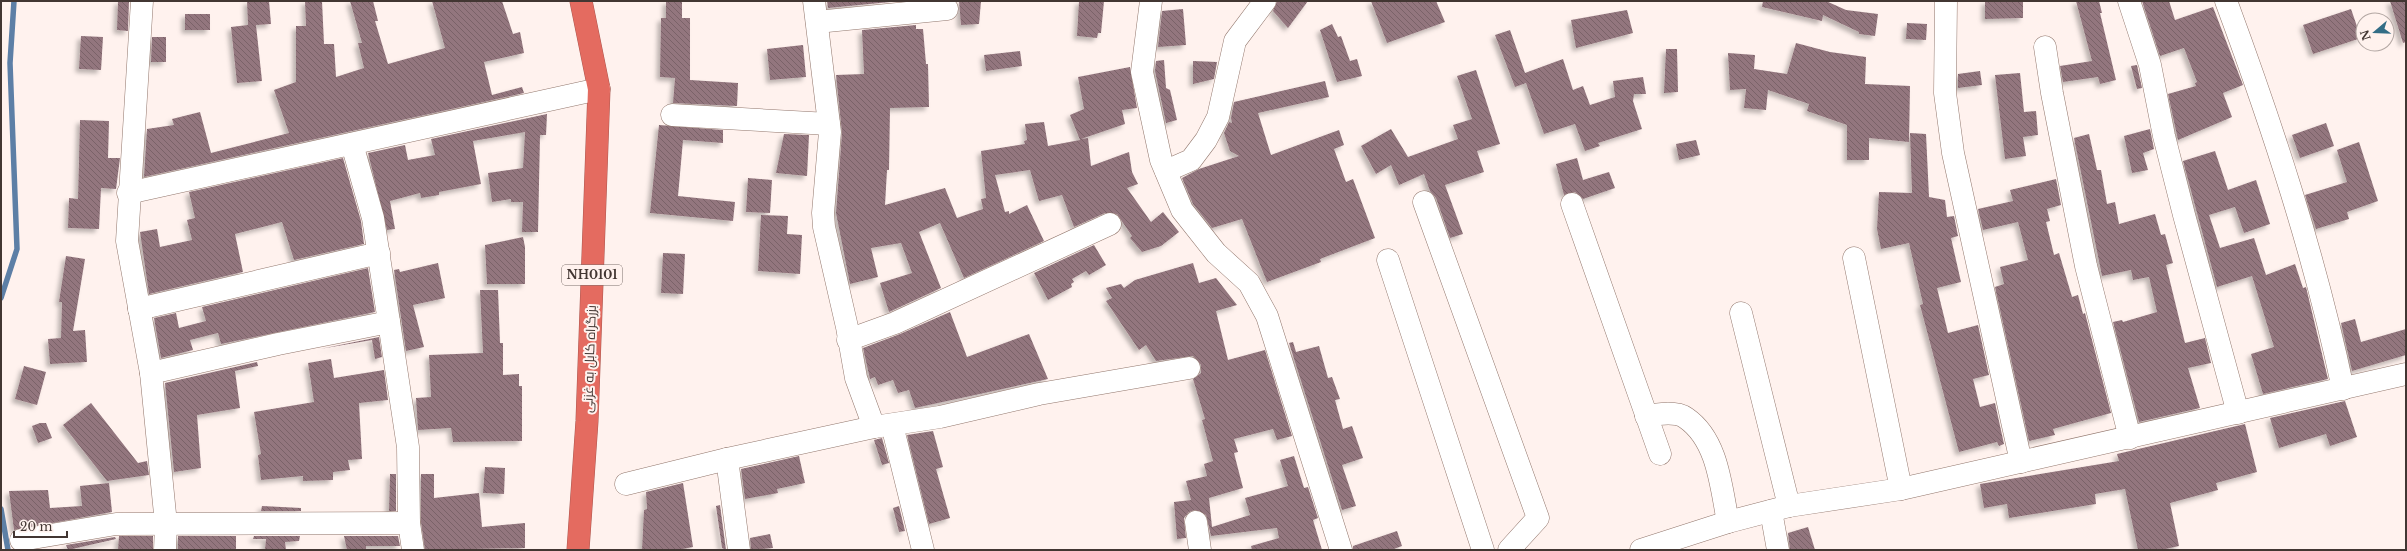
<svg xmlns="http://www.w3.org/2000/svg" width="2407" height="551" font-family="'Libre Baskerville',Cairo,serif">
<defs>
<pattern id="building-back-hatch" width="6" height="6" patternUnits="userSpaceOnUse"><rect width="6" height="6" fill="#93767e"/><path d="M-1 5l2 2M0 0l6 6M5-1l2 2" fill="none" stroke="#7a6268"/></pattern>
<filter id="shadow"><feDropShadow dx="-3.5" dy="3.5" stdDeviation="2" flood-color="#0004"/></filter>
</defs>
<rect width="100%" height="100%" fill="#fff2ee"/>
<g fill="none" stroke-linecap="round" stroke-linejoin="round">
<g stroke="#5d7fa6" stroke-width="5.5">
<polyline points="1,298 17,249 10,63 14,1"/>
<polyline points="1,509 8,550"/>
</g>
</g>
<g fill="url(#building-back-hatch)" filter="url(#shadow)">
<polygon points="118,1 129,1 128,31 117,30"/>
<polygon points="247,1 269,1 271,24 256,25 262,81 237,83 231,27 248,25"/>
<polygon points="305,1 322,1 324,44 334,44 336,77 364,68 358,43 362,43 350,1 373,1 378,21 375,21 388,64 445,48 432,1 502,1 513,34 520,32 524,53 484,62 492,95 522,87 524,93 144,177 147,129 174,125 172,119 200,112 211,153 289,133 274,90 296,82 296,26 306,26"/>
<polygon points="666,1 682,1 682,18 690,18 690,80 738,83 737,106 673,103 675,78 660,77 661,18 666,18"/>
<polygon points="827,1 901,1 828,8"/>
<polygon points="959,1 981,1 979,24 961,25"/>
<polygon points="1079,1 1104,1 1101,33 1098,33 1097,38 1077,36"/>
<polygon points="1277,1 1308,1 1288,28 1273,11"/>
<polygon points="1371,1 1436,1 1445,22 1387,43"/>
<polygon points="1763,1 1826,1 1846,10 1878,14 1875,36 1859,34 1859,32 1823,15 1822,21 1762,7"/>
<polygon points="1985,1 2023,1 2023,18 1985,19"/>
<polygon points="2076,1 2099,1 2102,13 2100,13 2116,80 2100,84 2098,77 2063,82 2060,66 2092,61"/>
<polygon points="2142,1 2169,1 2175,20 2213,7 2243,85 2223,93 2232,117 2178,140 2168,94 2196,86 2195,83 2197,82 2184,48 2160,56"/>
<polygon points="2390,1 2406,1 2406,42 2403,43"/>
<polygon points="1183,9 1186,45 1158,47 1162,11"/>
<polygon points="2351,9 2361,38 2313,54 2303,25"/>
<polygon points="1627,10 1633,33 1576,48 1571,20"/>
<rect x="185" y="14" width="25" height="16"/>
<polygon points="1907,23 1927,24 1926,40 1906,39"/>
<polygon points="1332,24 1338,37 1341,36 1350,61 1357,59 1362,76 1337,82 1320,30"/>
<polygon points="916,25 916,29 923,29 926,64 928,64 929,107 890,108 889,170 887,170 885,205 945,188 957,218 983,209 981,199 986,198 981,151 1025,144 1024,141 1027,140 1025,124 1044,122 1048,146 1080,140 1070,115 1084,109 1078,77 1130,67 1137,108 1122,110 1125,124 1081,139 1088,138 1091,166 1129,152 1132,172 1138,184 1127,188 1151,222 1163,212 1179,232 1161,246 1142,252 1130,238 1132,236 1117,214 1105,213 1074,227 1062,195 1039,201 1030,170 995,175 1005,212 1009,211 1009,214 1027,205 1044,241 964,278 940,223 919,232 941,288 889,312 880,283 912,273 901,243 871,248 878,277 850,284 836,213 842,133 836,75 864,74 862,30"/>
<polygon points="1510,30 1525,73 1563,59 1573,90 1583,86 1590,105 1615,97 1613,81 1643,77 1646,94 1634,94 1633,101 1642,129 1598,143 1600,146 1585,151 1575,124 1544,134 1526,83 1515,87 1495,35"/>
<polygon points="81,36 103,37 101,70 79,69"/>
<polygon points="152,37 166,37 166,62 151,62"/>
<polygon points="1796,43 1830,52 1866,57 1865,84 1910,86 1909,142 1869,138 1869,160 1847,160 1847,125 1807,111 1809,104 1768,90 1766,110 1744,108 1746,89 1730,90 1728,53 1755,55 1754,69 1787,74"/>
<polygon points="803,45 806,77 770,80 767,49"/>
<polygon points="1666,49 1677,49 1678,92 1664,93"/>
<polygon points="1020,51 1022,66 986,71 984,55"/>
<polygon points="1164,60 1166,88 1170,90 1177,120 1166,123 1155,71 1156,61"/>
<polygon points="1193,61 1217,62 1214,79 1193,84"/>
<polygon points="2137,65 2142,88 2137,89 2131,66"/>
<polygon points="1476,70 1500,144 1477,151 1484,172 1445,185 1463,234 1450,238 1436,198 1430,191 1424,174 1399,185 1391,165 1376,174 1361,146 1391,129 1408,157 1458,139 1453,125 1472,119 1457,76"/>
<polygon points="1980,71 1982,85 1958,88 1958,74"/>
<polygon points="2020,73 2024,112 2036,111 2038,135 2023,137 2026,156 2005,159 1995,75"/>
<polygon points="1325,81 1329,97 1258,113 1271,155 1339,130 1344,145 1334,149 1346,182 1353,179 1375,238 1320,259 1321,262 1267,282 1242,219 1212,228 1193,204 1182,178 1199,169 1239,156 1230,151 1224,133 1229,122 1232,123 1231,118 1234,102"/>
<polygon points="547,114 546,135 540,135 538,232 522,232 523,202 511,202 511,199 492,202 488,173 523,168 525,132 473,141 481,184 439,192 439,195 421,198 420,193 390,201 395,229 387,230 368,153 405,145 408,160 435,155 431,139"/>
<polygon points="80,120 109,121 108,158 120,158 116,189 101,188 99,229 68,228 69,198 78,199"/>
<polygon points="2326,123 2334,146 2300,158 2292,135"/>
<polygon points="659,125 723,130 723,143 683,140 678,196 735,202 733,221 650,213"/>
<polygon points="2150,129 2154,149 2143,153 2148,170 2132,173 2124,136"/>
<polygon points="1910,133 1926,134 1929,197 1945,200 1947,217 1954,216 1958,236 1951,238 1961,282 1937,288 1948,333 1978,325 1989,375 1973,379 1980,407 1995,403 2004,444 1999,446 1997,442 1959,452 1920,305 1923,304 1909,243 1881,249 1877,229 1879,192 1912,193"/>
<polygon points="784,134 809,135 807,176 776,173"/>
<polygon points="2089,134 2097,170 2101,170 2107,204 2115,202 2119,224 2155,214 2161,235 2165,234 2173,263 2166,265 2185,343 2205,338 2211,363 2188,368 2200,408 2139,422 2113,322 2122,320 2123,322 2157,312 2149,277 2133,280 2131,270 2102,276 2074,138"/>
<polygon points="1696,140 1700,155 1679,160 1676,144"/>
<polygon points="2359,142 2378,201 2347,212 2349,219 2316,229 2305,195 2347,182 2337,150"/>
<polygon points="2215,151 2228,190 2256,180 2270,224 2244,233 2235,207 2209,215 2220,248 2254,238 2266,275 2295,264 2303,288 2306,287 2328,379 2263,394 2251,354 2274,347 2252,276 2217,287 2183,161"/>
<polygon points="343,158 361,221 364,244 294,260 282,222 235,234 243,272 149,294 140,232 157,229 160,247 192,240 187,220 195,218 189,192"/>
<polygon points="1577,158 1583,180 1609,172 1615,188 1583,199 1575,192 1564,195 1556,164"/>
<polygon points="748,178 772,180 770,213 746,212"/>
<polygon points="2056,179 2061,205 2047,209 2050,221 2046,222 2054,255 2059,253 2072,297 2078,295 2083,314 2085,313 2111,413 2053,429 2055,435 2029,441 1995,287 2004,284 2000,267 2028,260 2018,222 1983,230 1978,209 2013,201 2010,190"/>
<polygon points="761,215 788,216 787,234 802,235 800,274 758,271"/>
<polygon points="523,237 525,247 525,284 487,284 485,245"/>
<polygon points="1094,245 1106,265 1089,275 1086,271 1072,279 1074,282 1071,284 1072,287 1048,300 1034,273"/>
<polygon points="663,253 685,254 683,294 661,293"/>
<polygon points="66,256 85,259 73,331 85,330 87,362 50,364 48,339 61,338 62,302 59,302"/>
<polygon points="438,263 445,298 413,305 424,347 406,351 394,270 399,269 400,272"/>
<polygon points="1193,263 1199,283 1216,278 1237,305 1216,311 1228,360 1265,350 1292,436 1277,440 1273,429 1234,439 1238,452 1234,453 1243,488 1209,498 1212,527 1250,515 1245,498 1288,486 1280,460 1294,456 1304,488 1308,487 1318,518 1313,520 1322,550 1252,550 1251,546 1279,538 1277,528 1211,536 1206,515 1195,510 1189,512 1184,518 1186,538 1177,539 1174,502 1191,500 1186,481 1207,476 1204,464 1213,461 1202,420 1205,419 1193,379 1201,373 1201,365 1193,356 1156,361 1146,345 1139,350 1106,301 1112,298 1106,288 1121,284 1124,288 1135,280"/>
<polygon points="368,268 375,312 221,344 218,333 190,340 193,350 161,358 154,318 176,313 179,328 206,321 202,307"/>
<polygon points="480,290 498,290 500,343 503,343 503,375 519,374 519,386 522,386 522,441 453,442 451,428 418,430 416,398 431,397 429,355 483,353"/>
<polygon points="950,312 967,357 1029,334 1048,379 915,408 909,390 898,393 893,380 878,385 875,377 870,379 863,348 900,334"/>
<polygon points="2355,319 2361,342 2406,329 2406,355 2352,371 2341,323"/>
<polygon points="379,337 382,357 375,359 372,340 320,349"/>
<polygon points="1293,342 1296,352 1319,346 1328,378 1332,377 1340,399 1335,400 1343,429 1352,426 1363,458 1342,465 1356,506 1342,510 1289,343"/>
<polygon points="331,359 334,378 384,370 388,400 359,403 362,459 348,460 350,470 333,472 333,480 303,481 303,476 261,480 258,455 261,454 254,412 314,402 308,363"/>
<polygon points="257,362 258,366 235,371 240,408 197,415 201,468 174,472 165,383"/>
<polygon points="24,366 46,372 37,405 15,399"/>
<polygon points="2345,401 2357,437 2330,446 2326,434 2279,448 2270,418"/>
<polygon points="91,403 138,463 147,461 149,475 107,481 63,425"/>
<polygon points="40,423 46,423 52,438 38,443 32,426"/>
<polygon points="2245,424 2257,472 2216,483 2218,490 2170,503 2179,546 2161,550 2138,550 2125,489 2095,494 2096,504 2009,518 2007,504 1984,508 1980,484 2119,461 2117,454"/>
<polygon points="933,431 943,467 936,469 950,518 929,524 907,435"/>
<polygon points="882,438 889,463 882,465 874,440"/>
<polygon points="799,456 805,483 777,489 778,493 745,499 741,469"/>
<polygon points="485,467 505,468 504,494 483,493"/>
<polygon points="390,474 396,474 396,511 389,511"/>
<polygon points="421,474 434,474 434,498 479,493 482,527 525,523 525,548 425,550 421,522"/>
<polygon points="109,483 112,512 14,530 9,491 48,490 50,508 82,506 80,486"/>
<polygon points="683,483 693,547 677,550 642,550 644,510 647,509 646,492"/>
<polygon points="720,505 726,550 722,548 716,506"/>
<polygon points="262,506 301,508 301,511 261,511"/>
<polygon points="899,506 905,531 899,532 893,508"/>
<polygon points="1808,527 1815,550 1790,550 1788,533"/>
<polygon points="1397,531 1402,546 1391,550 1353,550 1353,546"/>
<polygon points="770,534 773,548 751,550 750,538"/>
<polygon points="119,536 153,536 153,550 118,550"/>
<rect x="178" y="536" width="58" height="14"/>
<polygon points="254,536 300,536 299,541 285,542 286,550 265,550 266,539 253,539"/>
<polygon points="344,536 398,536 400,546 366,546 366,550 347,550"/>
<polygon points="115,537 116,539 68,550 66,545"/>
</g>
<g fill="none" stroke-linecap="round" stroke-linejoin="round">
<g stroke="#92776d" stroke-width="23">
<g id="minor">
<polyline points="142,1 127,241 151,373 166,524 165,550"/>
<polyline points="814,1 830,132 823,213 824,227 847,327 856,378 874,427"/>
<polyline points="1151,1 1142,72 1161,160 1182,210 1216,253 1249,283 1267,316 1341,550"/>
<polyline points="1946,1 1945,93 1953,153 2021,462"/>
<polyline points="2129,1 2150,65 2164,136 2184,215 2238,413"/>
<path d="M2226 1C2273 128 2315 256 2343 389"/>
<polyline points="817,22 947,9"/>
<polyline points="2045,47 2052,93 2086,266 2130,438"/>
<polyline points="672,115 829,124"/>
<polyline points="352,144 373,218 389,322 408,447 409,523 413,550"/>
<polyline points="1166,171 1191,160 1206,140 1218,117 1235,41 1265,1"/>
<polyline points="128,193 599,89"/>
<polyline points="1424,202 1538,518 1509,550"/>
<polyline points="1572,204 1660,454"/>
<polyline points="1854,258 1901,489"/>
<polyline points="1388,260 1483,550"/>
<polyline points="139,309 379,253"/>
<polyline points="1741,313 1789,506"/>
<polyline points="848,340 895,323 1110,224"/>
<polyline points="151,373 278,344 389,322"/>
<path d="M1646 416C1657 414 1676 411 1686 418 1718 440 1721 487 1728 522"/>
<polyline points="892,425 923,550"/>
<polyline points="727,459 739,550"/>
<polyline points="626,484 727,459 874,427 940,417 1039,394 1189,368"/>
<polyline points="1771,511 1778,550"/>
<polyline points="1196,522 1200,550"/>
<polyline points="21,540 116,524 409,523"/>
<polyline points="1641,550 1728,522 1789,506 1901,489 2406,374"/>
</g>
</g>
<g stroke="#ab5850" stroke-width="23">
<polyline id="highway" points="578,550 587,421 599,89 581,1"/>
</g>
<use href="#minor" stroke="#fff" stroke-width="22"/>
<use href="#highway" stroke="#e46b60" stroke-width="22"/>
</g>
<g text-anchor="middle" stroke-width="4" stroke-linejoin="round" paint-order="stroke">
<rect fill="#fff2ee" stroke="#7b6e6a" stroke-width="1" x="562" y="265" width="60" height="20" rx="3"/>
<g font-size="12" font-weight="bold" fill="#423632">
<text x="592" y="279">NH0101</text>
</g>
<g font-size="13" fill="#423632" stroke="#fff2ee">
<text transform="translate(589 359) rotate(-88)" y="5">بزرگراه کابل به غزنی</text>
</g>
</g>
<rect width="2407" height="551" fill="none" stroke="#423632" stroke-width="4"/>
<g transform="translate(2375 32) rotate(251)"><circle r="19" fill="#fff2ee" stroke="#b3a7a3"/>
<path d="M0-3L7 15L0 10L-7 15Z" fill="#336d86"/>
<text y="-6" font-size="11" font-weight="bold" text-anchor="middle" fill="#423632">N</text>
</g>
<path d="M14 531v6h53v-6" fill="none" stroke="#423632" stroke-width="2"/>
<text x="20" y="531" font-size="12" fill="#423632" stroke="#fff2ee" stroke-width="3" paint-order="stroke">20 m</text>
</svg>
